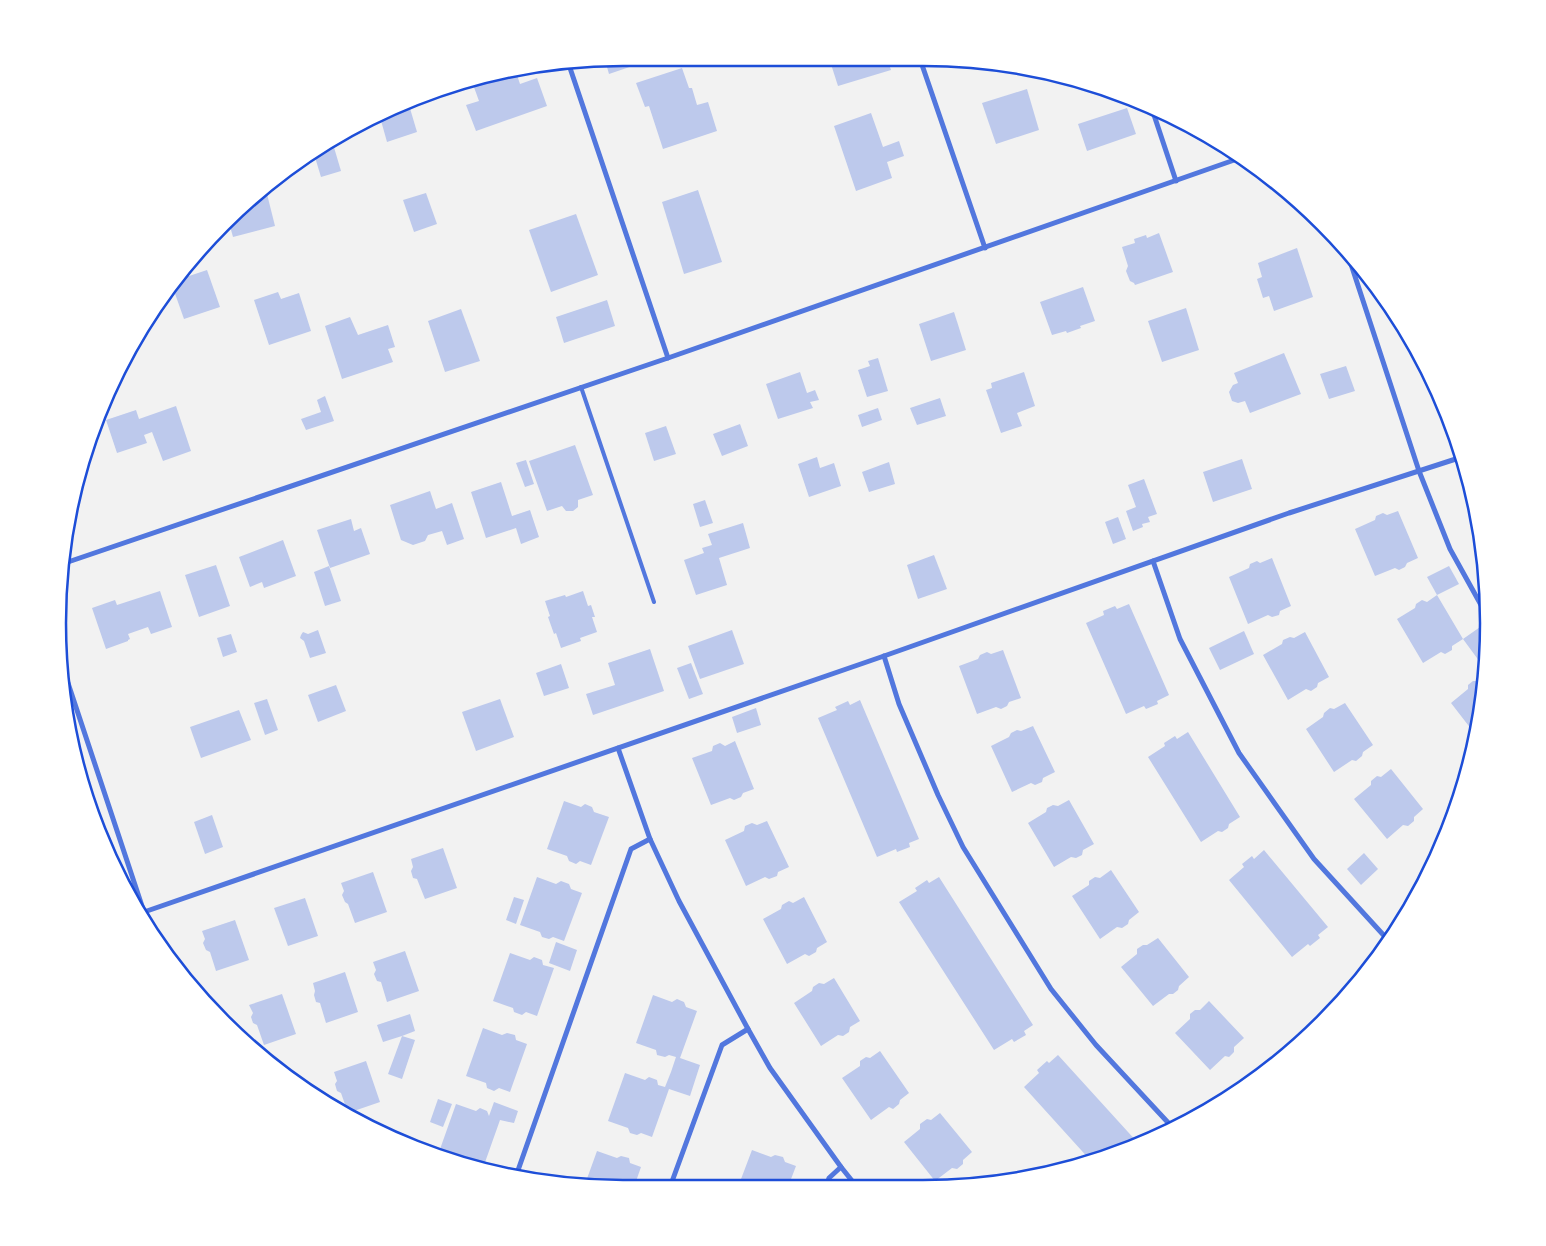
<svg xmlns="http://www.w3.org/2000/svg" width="1546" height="1246" font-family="'Sofia Sans Condensed',sans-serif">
<rect width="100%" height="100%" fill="#f2f2f2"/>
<g fill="#bdc9ec">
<polygon points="623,58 656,58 609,74 605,60"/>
<polygon points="829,58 887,58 891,70 838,86"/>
<polygon points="682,68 689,88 692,88 697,105 708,102 717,131 663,149 649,106 645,107 636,83"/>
<polygon points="516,72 520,84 537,78 547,106 476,131 466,105 479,101 471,79 477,77"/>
<polygon points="1064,78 1075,81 1066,84"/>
<polygon points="1027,89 1039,130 996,144 982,103"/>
<polygon points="409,105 417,132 387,142 380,117"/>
<polygon points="1127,108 1136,134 1087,151 1078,124"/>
<polygon points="871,113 883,147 899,141 904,156 887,162 892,178 856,191 834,126"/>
<polygon points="333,144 341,171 321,177 314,154 322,147"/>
<polygon points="266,190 275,226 233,237 228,219"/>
<polygon points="698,190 722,262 684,274 662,202"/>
<polygon points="426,193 437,224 414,232 403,200"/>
<polygon points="576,214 598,275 551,292 529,230"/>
<polygon points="1159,233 1173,272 1135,285 1134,283 1130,281 1126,271 1128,266 1122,247 1135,243 1134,239 1146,235 1147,238"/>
<polygon points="1297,248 1313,297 1274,311 1269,296 1263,298 1257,279 1262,277 1258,263"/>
<polygon points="207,270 220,307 184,319 173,288 180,279"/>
<polygon points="1083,287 1095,321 1080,326 1081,328 1067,333 1066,331 1052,335 1040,302"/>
<polygon points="278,292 281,299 299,293 311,331 269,345 254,300"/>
<polygon points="607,300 615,326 564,343 556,317"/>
<polygon points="1186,308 1199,350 1162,362 1148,321"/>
<polygon points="461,309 480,361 445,372 428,321"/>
<polygon points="954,312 966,350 931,361 919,324"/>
<polygon points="350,317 358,335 388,325 395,347 388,349 393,362 342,379 325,326"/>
<polygon points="1284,353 1301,394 1250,413 1245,401 1238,403 1232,401 1229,392 1233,385 1238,383 1234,373"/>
<polygon points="878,358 888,391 867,397 858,370 870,366 868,361"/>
<polygon points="1346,366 1355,391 1329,399 1320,374"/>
<polygon points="800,372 807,393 815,390 819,400 810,402 813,408 778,419 766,384"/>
<polygon points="1024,372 1035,406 1017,413 1022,426 1001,433 986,390 992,388 991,383"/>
<polygon points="325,396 334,421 306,430 301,419 321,412 317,400"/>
<polygon points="940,398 946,416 917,425 910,408"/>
<polygon points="176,406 191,451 163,461 152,432 144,435 147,443 117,453 106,420 136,410 139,419"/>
<polygon points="878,408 882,420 862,427 858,415"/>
<polygon points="740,424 748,446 722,456 713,434"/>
<polygon points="666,426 676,454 654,461 645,433"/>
<polygon points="575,445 593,495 578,500 578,507 573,511 566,511 562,506 547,511 529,461"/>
<polygon points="817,457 820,468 834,463 841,486 809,497 798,464"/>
<polygon points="1242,459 1252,489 1213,502 1203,472"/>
<polygon points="526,460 534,484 525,487 516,463"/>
<polygon points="889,462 895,484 869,492 862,472"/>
<polygon points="1144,479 1157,514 1148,517 1150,522 1142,524 1143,527 1133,531 1126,511 1136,507 1128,485"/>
<polygon points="501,482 512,516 530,510 539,537 521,544 516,528 486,538 471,492"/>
<polygon points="430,491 436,509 452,503 464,539 447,545 442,531 428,535 425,541 413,545 401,540 390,505"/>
<polygon points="705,500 713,523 700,527 693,504"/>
<polygon points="1398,511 1418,558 1407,563 1405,567 1399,570 1395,568 1375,576 1355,529 1375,520 1376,516 1383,513 1387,515"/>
<polygon points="1118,517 1126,539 1113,544 1105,522"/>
<polygon points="351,519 354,531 361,528 370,554 330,568 317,530"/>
<polygon points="743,523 750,548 719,558 727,585 696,595 684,560 704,553 702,548 712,545 708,534"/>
<polygon points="283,540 296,576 264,588 262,582 250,587 239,557"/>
<polygon points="934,555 947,589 918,599 907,565"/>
<polygon points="1272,558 1291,606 1280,611 1279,615 1272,617 1268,615 1248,624 1229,577 1249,568 1250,564 1257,561 1260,563"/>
<polygon points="216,565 230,606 199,617 185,575"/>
<polygon points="329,566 341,601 325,606 314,572"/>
<polygon points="1449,566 1459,584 1437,595 1427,577"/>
<polygon points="160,591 172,627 151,634 148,627 128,634 130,639 128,640 128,641 106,649 92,608 115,600 117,605"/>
<polygon points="583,591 588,606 591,605 595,617 592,617 597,632 580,638 581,641 561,648 556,633 554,634 548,617 550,616 545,601 565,595 566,597"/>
<polygon points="1437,595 1463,639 1483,625 1486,629 1485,669 1463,639 1452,646 1452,650 1445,654 1441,652 1423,663 1397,619 1415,608 1416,604 1422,600 1427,602"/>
<polygon points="1129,604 1169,695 1157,701 1158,704 1146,709 1144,706 1126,714 1086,623 1104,615 1103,611 1115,606 1117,609"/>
<polygon points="318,630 326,653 310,658 304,641 300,638 301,635 303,632 308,634"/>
<polygon points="732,630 744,664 700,679 688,646"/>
<polygon points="1244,631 1254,654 1220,670 1209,648"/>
<polygon points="1305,632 1329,677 1318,683 1317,687 1311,691 1306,689 1288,700 1263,655 1282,644 1283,640 1290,637 1294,638"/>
<polygon points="231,634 237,652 223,657 217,638"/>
<polygon points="650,649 664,691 593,715 586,694 615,685 608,663"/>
<polygon points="1003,650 1021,698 1009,702 1007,706 1001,709 996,707 977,714 959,666 978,659 980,655 987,652 991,654"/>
<polygon points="691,663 703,694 689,699 677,668"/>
<polygon points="561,664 569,688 544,696 536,673"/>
<polygon points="1484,676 1484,697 1475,734 1451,703 1468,689 1468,685 1473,681 1478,681"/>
<polygon points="336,685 346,711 318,722 308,695"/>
<polygon points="267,699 278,730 265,735 254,703"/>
<polygon points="500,699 514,737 476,751 462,712"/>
<polygon points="860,700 919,839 909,843 910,847 897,852 896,849 877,857 818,718 837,710 835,707 848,701 850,705"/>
<polygon points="1345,703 1373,745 1363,752 1362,756 1356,761 1352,760 1334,772 1306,729 1323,717 1324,713 1330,708 1334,709"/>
<polygon points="756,708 761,725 737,733 732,717"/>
<polygon points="239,710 251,740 201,758 190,727"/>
<polygon points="1033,726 1055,772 1043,778 1042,782 1035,785 1031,783 1012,792 991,746 1009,737 1011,733 1017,730 1021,731"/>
<polygon points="1188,732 1240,817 1229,824 1228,828 1222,832 1218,831 1201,842 1148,757 1165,746 1164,743 1175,736 1177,739"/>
<polygon points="735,741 754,789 743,793 741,797 734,800 730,798 711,805 692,758 712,751 713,746 720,743 725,746"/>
<polygon points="1391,769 1423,809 1414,817 1414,821 1408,826 1403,825 1387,839 1354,799 1371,785 1371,781 1377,776 1381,777"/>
<polygon points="1069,800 1094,844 1083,850 1082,855 1076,858 1071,857 1054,867 1028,823 1046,812 1047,808 1053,805 1058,806"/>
<polygon points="564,801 581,807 585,804 592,807 594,812 609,817 591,865 580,861 576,864 569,861 567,856 547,849"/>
<polygon points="212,815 223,847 205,854 194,822"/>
<polygon points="767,821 789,867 778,872 777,876 769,879 765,877 746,886 725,840 744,831 745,826 752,823 757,825"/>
<polygon points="443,848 457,888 425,899 417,879 413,878 411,871 413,867 411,859"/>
<polygon points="1264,850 1328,927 1318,935 1320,938 1310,946 1308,944 1292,957 1229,880 1244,867 1242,864 1252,856 1254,859"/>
<polygon points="1364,853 1378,869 1361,885 1347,869"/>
<polygon points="1111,870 1139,912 1129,920 1128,924 1122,928 1117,927 1100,939 1072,896 1089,885 1089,881 1095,877 1100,878"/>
<polygon points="373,872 387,912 355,923 348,904 345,902 342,895 344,891 341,883"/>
<polygon points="537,877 556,884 561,881 569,884 571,889 582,893 564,941 553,937 549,939 542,937 540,932 520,925"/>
<polygon points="939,877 1033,1025 1024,1031 1026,1035 1014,1042 1012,1039 994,1050 899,902 917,891 915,888 927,880 929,883"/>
<polygon points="514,897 524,900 516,924 506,920"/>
<polygon points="804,897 827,942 817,948 816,952 809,956 805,954 787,964 763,919 781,909 782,905 789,901 793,903"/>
<polygon points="305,898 318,936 288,946 274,908"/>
<polygon points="235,920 249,960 216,971 210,952 206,950 203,943 205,939 202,931"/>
<polygon points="1158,938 1189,977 1179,986 1178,990 1173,994 1169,994 1153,1006 1121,967 1137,954 1137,949 1143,945 1147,945"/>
<polygon points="556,942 577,950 570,971 549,963"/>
<polygon points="405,951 419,991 387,1002 381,982 377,981 374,974 376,970 373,962"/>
<polygon points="510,953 530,960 534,957 542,960 543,965 554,968 537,1016 526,1012 522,1015 514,1012 513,1008 493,1001"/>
<polygon points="345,972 358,1012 326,1023 320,1003 316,1002 314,995 315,991 313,983"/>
<polygon points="1360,976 1361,977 1347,997 1346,996"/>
<polygon points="834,978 860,1021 850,1027 849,1032 843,1036 838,1035 821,1046 794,1003 812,991 813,987 819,983 824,984"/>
<polygon points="282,994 296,1034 264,1045 257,1025 253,1023 251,1017 253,1013 249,1005"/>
<polygon points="653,995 672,1002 677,999 684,1002 686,1007 697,1011 680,1058 700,1065 690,1096 669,1089 652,1137 641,1133 637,1135 630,1133 628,1128 608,1121 625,1073 645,1080 649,1077 657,1080 658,1085 665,1087 671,1072 676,1057 669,1055 665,1057 657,1055 656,1050 636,1043"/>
<polygon points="1209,1001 1244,1038 1234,1047 1234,1052 1229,1057 1225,1056 1210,1070 1175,1033 1190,1019 1190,1014 1195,1010 1200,1010"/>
<polygon points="410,1014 415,1031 402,1036 415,1040 402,1079 388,1074 402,1036 383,1042 377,1025"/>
<polygon points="483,1028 502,1035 507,1033 515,1035 516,1040 527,1044 510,1092 499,1088 494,1091 487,1088 486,1083 466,1076"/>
<polygon points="880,1051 909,1093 900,1100 899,1104 893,1109 889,1107 871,1120 842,1078 860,1066 860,1061 866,1057 870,1058"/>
<polygon points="1058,1055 1138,1143 1091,1161 1024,1087 1039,1073 1037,1070 1047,1061 1049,1063"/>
<polygon points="366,1061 380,1102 348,1113 341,1093 337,1091 335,1084 337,1081 334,1072"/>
<polygon points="438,1099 452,1104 443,1127 430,1122"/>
<polygon points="494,1102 518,1111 514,1123 500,1120 483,1168 472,1164 468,1166 460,1163 458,1159 439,1152 456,1104 476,1111 480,1108 487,1111 489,1116"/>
<polygon points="940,1113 972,1152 963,1160 963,1164 957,1169 952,1168 935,1181 904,1142 920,1129 920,1124 927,1119 931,1120"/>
<polygon points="752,1150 771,1157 775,1155 783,1157 785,1162 796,1166 788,1187 738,1187"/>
<polygon points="597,1151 617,1158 621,1156 629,1158 630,1163 641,1167 634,1187 584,1187"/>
</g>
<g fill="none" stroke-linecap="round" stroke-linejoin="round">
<polyline stroke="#5277de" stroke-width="4" points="581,387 654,602"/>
<g stroke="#5277de" stroke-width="5">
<polyline points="920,59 985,248"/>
<polyline points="569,65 668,358"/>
<polyline points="1151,106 1176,181"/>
<polyline points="1347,252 1419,471 1450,549 1486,614"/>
<polyline points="1153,561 1180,639 1239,753 1314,859 1388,940"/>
<polyline points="65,563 668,358 1240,158"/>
<polyline points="884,656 899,704 938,795 963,847 1051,989 1096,1045 1174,1129"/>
<polyline points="63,668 144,912 149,923"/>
<polyline points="618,748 650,839 679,901 748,1029 770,1068 841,1167 857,1187"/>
<polyline points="144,912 884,656 1289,513 1462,457"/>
<polyline points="516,1176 631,849 650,839"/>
<polyline points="670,1187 722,1045 748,1029"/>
<polyline points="826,1187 829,1178 841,1167"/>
</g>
</g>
<path d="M0 0H1546V1246H0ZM623 66H923A557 557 0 0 1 1480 623V623A557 557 0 0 1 923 1180H623A557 557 0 0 1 66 623V623A557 557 0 0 1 623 66Z" fill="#fff" fill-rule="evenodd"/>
<path fill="none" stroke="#1d4ed8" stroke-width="2.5" d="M623 66H923A557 557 0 0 1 1480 623V623A557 557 0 0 1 923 1180H623A557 557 0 0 1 66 623V623A557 557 0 0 1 623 66Z"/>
</svg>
